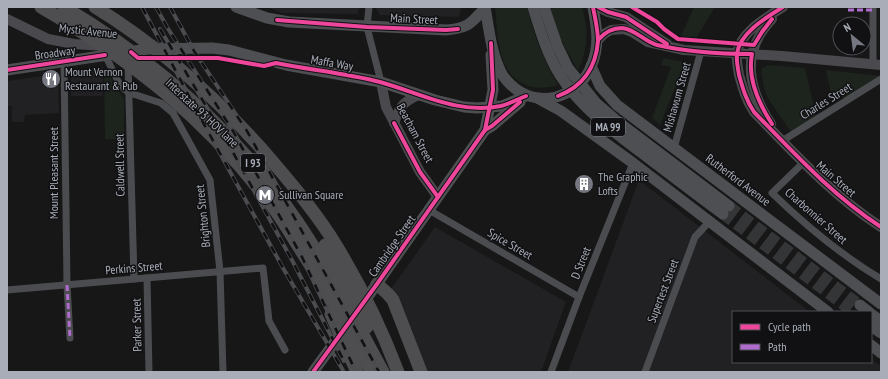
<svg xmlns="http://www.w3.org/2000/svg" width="888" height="379" font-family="'PT Sans Narrow',sans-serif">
<rect width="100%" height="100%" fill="#171717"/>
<g fill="#212123">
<polygon points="267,7 360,7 357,14 282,13"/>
<polygon points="375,7 461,7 459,17 380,15"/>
<polygon points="103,67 103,96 71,96 71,72"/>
<polygon points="58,74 59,113 25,115 24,122 12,122 12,106 7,106 7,81"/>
<polygon points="639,180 810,312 733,312 733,362 871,362 871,359 881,366 881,372 568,372"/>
<polygon points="435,227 566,302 541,372 425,372 391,289"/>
</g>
<g fill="#1d241e">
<path d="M495 7H527C534 35 543 60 558 85 536 92 513 86 504 62 497 45 497 25 495 7Z"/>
<path d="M549 7H582C589 29 588 50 578 71L560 38Z"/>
<polygon points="694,7 715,7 695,40 681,36"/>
<polygon points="663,58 690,63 688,69 683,68 660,125 652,118 671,67 661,65"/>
<polygon points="768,65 805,68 816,116 791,132 767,97 764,88 761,69"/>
<polygon points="107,70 113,82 124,99 124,139 105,139 104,71"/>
<polygon points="826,70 881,76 844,99 840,93 832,98"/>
</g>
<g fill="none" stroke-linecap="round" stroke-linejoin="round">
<g stroke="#343537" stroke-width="11" stroke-dasharray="11 5.5" stroke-linecap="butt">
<polyline points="729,206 860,305"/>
<polyline points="723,214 853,312"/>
</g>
<g stroke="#4b4c50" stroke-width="7">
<polyline points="369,7 367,27 381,82"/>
<polyline points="873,7 873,65"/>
<polyline points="105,55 118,81 124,89 130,93 161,103 173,113 210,180 220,271 223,372"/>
<polyline points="64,62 67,285 70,338"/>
<polyline points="128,64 134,279"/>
<polyline points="782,141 881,79"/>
<polyline points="674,148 701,51"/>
<path d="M803 163 772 193C806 226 841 255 881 279"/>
<polyline points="429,210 579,297"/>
<polyline points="147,278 149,372"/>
<polyline points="7,290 263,268 269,321 285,350"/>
<polyline points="551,372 579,297 633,163"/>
<polyline points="645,372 695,237 709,222"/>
</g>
<g stroke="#4a4a4e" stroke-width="10">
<polyline points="598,7 608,12 626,17 667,44"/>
<path d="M783 7C767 17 739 33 737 54 736 61 738 68 739 75 743 89 746 100 754 112 794 153 832 195 881 227"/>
<polyline points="7,19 48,39 74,44 104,46"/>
<polyline points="598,40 604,34 611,30 624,29 632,32 648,42 684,50 782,56 881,65"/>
<polyline points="381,82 386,107 420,172 438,197"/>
<path d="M394 123C400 106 402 103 418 95"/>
<path d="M771 124C748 88 740 53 772 19"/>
</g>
<g stroke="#4d4f52" stroke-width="11">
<path d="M236 7 267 18 289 22 446 30C469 28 470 24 485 8"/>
<path d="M485 7C489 28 491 53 501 72 503 77 507 81 510 84 536 110 577 99 591 67 600 46 597 29 593 7"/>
<path d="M533 7C540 30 547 54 560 75 581 108 614 132 646 156 671 175 697 195 723 214"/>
<polyline points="544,7 557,45 568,68 596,103 618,122 729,206"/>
<polyline points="591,66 600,86 617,105 881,304"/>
<polyline points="7,70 148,49 212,48 229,50 286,65 381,82 435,100 464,107 477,108 502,106 526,96"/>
<polyline points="539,99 561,111 633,163 828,312"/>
<polyline points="485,130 493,90 491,55"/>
<polyline points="362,305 485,130 492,126 520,102"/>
<polyline points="860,305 869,312"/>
<polyline points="871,314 881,321"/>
<polyline points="871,326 881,333"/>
<polyline points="871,345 881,353"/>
<polyline points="313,372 345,328"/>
</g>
<g stroke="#4e4e51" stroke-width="13">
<path d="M41 7C131 59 206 119 269 202 282 218 292 237 304 255 328 293 350 332 372 372"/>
<path d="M64 7C155 61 236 132 296 220 329 268 355 321 383 372"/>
<path d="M95 7C157 45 211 93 260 147 285 176 310 205 331 237 358 280 380 325 398 372"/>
<polyline points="325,245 343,275 367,327"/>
<polyline points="377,284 388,294 393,300 421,372"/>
<polyline points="331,314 357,372"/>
</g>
<g stroke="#4b4c4f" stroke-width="4">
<g id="rail">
<polyline points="142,7 200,117 283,268 344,372"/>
<polyline points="156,7 167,27 233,131 302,257 356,372"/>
<polyline points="170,7 194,51 247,131 379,372"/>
<polyline points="160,29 224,136 293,262 344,361"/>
</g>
</g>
<use href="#rail" stroke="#111113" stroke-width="2.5" stroke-dasharray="8" stroke-linecap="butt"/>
<g stroke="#b06ccc" stroke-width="3" stroke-dasharray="6 3" stroke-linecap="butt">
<polyline points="848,10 873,10"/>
<polyline points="67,285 70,338"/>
</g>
<g stroke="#111113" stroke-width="6">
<g id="cycleway">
<polyline points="598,7 608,12 626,17 667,44"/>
<polyline points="632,7 657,22 664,29 678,39 754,45 762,32 772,19"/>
<path d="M783 7C767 17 739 33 737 54 736 61 738 68 739 75 743 89 746 100 754 112 794 153 832 195 881 227"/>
<polyline points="277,20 367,27 446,30 458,29"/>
<path d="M598 40C604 33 611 28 622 28 635 29 645 42 657 45 688 52 721 54 752 54 747 79 759 104 772 124"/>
<path d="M131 52 138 58H218L264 66 276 63C310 70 346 73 380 82 420 93 459 115 501 106 509 104 518 99 526 96"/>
<polyline points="7,70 105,55"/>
<path d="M558 96C582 87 596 68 598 41 598 30 595 18 593 7"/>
<polyline points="394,123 420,172 438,197"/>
<polyline points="485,130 493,90 491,43"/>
<polyline points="313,372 377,284 485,130 492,126 520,102"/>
</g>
</g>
<use href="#cycleway" stroke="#ed469a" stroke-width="4"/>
</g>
<defs>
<g id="restaurant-disc" transform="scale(1)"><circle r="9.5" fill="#757880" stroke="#111113"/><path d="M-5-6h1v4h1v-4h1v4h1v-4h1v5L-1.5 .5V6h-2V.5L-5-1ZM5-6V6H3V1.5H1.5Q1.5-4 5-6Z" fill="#fff"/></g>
<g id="building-disc" transform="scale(1)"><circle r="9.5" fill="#757880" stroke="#111113"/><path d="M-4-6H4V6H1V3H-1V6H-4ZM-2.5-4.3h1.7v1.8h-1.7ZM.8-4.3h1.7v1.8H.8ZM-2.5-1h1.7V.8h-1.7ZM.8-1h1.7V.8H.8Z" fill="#fff"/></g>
<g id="metro-disc" transform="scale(1)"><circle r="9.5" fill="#757880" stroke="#111113"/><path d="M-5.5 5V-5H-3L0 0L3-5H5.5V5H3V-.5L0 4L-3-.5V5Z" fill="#fff"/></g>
</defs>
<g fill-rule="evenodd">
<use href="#restaurant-disc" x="51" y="79"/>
<use href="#building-disc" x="584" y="184"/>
<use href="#metro-disc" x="265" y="195"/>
</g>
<g text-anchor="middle" stroke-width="3" stroke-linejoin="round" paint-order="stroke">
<g fill="#111113" stroke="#7b7e86" stroke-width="1">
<rect x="591" y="118" width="34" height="18" rx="3"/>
<rect x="241" y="154" width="24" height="18" rx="3"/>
</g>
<g font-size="11" font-weight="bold" fill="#a8adb8">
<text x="608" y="131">MA 99</text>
<text x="253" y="167">I 93</text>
</g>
<g font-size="12" fill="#a8adb8" stroke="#111113">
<text transform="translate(414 19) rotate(3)" y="4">Main Street</text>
<text transform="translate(88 31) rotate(6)" y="4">Mystic Avenue</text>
<text transform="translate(55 53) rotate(-8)" y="4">Broadway</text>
<text transform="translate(332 63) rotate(10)" y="4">Maffa Way</text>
<text transform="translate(677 97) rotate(-74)" y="4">Mishawum Street</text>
<text transform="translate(826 101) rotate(-32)" y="4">Charles Street</text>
<text transform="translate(202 113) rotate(43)" y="4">Interstate 93 HOV lane</text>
<text transform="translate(415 133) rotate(62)" y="4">Beacham Street</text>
<text transform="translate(120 165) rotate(-91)" y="4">Caldwell Street</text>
<text transform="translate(54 173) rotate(-90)" y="4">Mount Pleasant Street</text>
<text transform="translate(836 179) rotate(41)" y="4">Main Street</text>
<text transform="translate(738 180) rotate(37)" y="4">Rutherford Avenue</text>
<text transform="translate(203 216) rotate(-96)" y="4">Brighton Street</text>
<text transform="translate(816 216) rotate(41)" y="4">Charbonnier Street</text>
<text transform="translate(510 244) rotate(30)" y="4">Spice Street</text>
<text transform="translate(392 246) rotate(-55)" y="4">Cambridge Street</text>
<text transform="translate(581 263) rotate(-68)" y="4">D Street</text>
<text transform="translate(134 268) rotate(-5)" y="4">Perkins Street</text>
<text transform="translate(663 291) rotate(-69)" y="4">Supertest Street</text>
<text transform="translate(137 325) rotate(-91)" y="4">Parker Street</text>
</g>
<g font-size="12" fill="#a8adb8" stroke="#111113" text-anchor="start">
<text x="65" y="76">Mount Vernon<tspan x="65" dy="14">Restaurant &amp; Pub</tspan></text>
<text x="598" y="181">The Graphic<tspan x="598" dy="14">Lofts</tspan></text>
<text x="279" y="199">Sullivan Square</text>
</g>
</g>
<rect width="888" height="379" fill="none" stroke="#a8adb8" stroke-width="16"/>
<rect x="732" y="311" width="140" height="52" fill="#111113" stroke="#4d4f55"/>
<rect x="740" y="324" width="20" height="6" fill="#ed469a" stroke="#4d4f55"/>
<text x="768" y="331" font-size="12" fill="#a8adb8">Cycle path</text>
<rect x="740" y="344" width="20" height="6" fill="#b06ccc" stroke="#4d4f55"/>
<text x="768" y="351" font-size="12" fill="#a8adb8">Path</text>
<g transform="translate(852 36) rotate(331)"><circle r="19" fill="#111113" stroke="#4d4f55"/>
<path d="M0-3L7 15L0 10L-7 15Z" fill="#757880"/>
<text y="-6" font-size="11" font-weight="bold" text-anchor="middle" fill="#a8adb8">N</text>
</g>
</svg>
